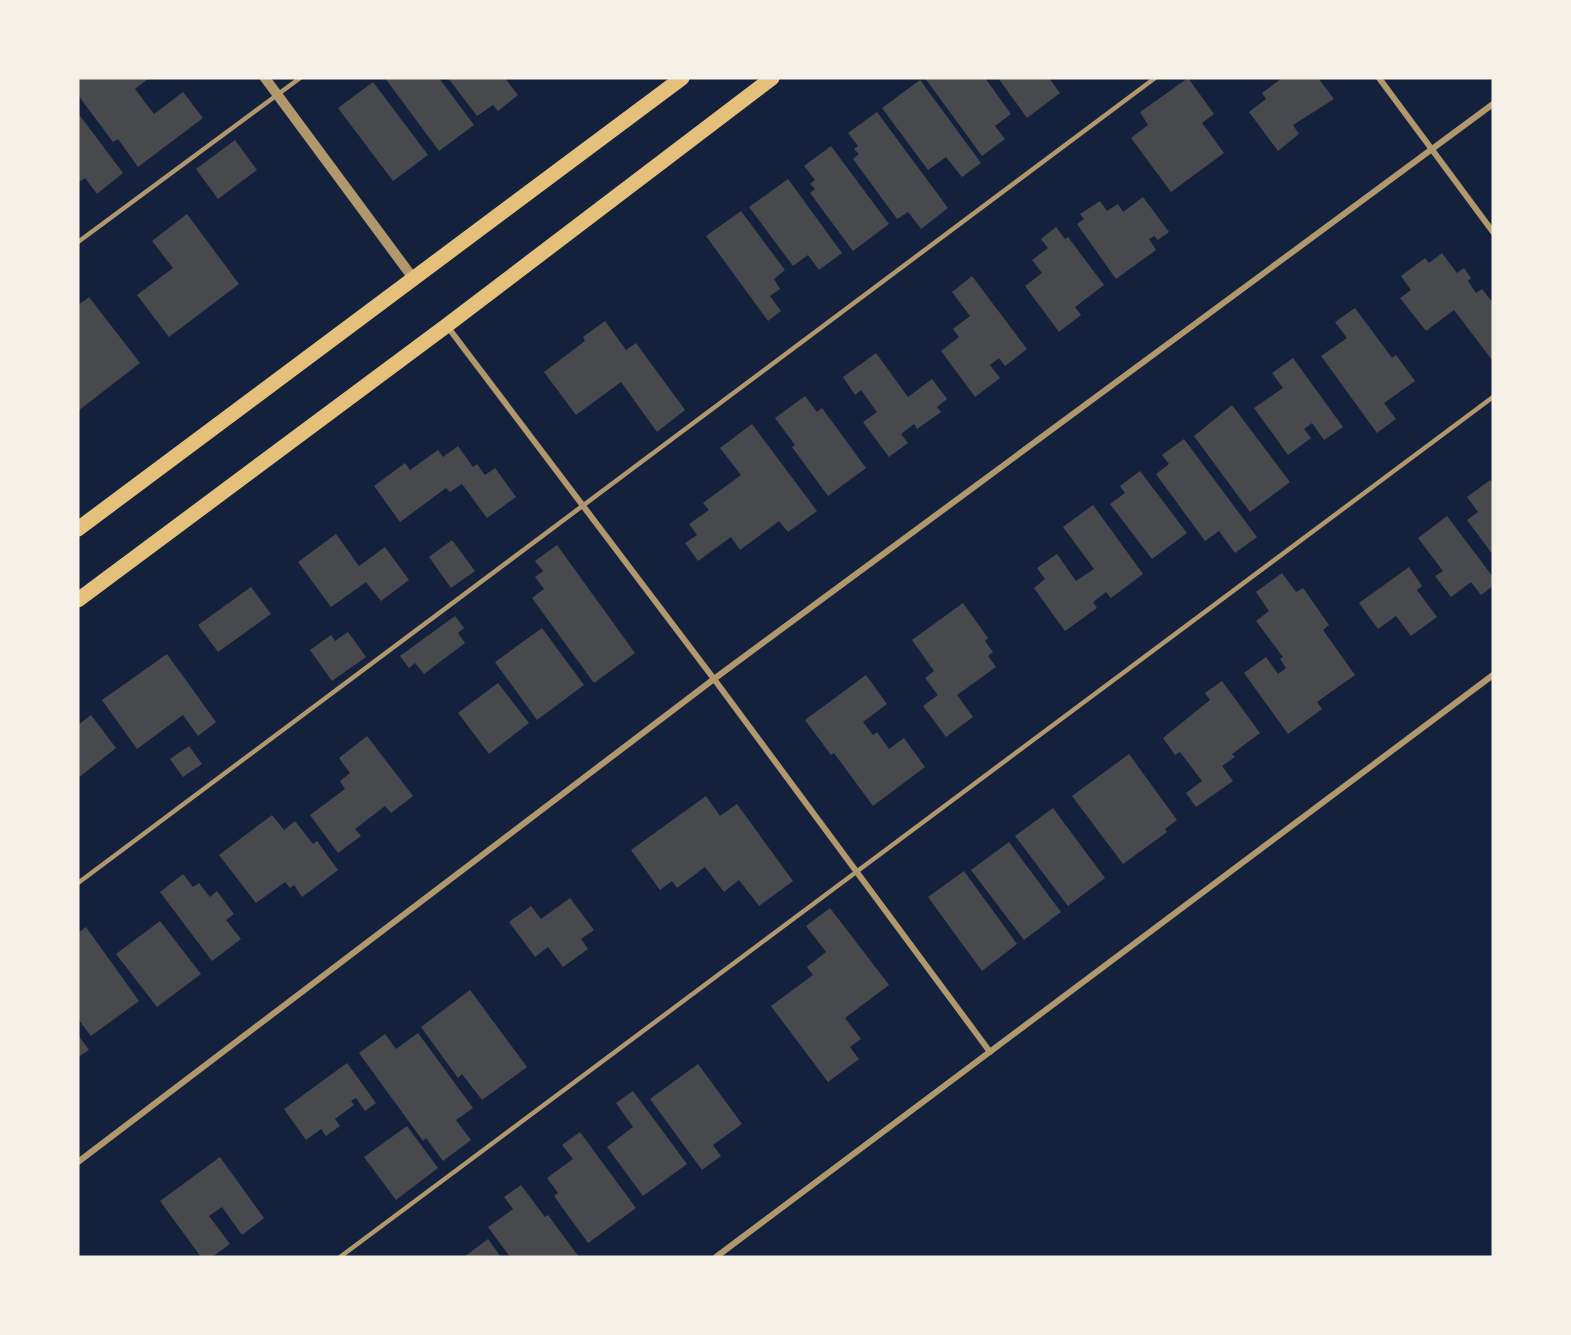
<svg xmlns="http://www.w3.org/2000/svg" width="1571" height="1335" font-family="'Titillium Web',sans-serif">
<rect width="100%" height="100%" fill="#14213d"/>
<g fill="#48494c">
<polygon points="78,78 149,78 135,89 154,114 183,92 203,118 138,167 118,139 113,142 78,95"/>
<polygon points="385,78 439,78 474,125 439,151"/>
<polygon points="448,78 505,78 518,95 498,111 493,105 477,116"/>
<polygon points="925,78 985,78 1011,114 995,126 1005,139 982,156"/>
<polygon points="998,78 1049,78 1060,93 1027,118"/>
<polygon points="1188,78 1214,114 1202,123 1224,153 1171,192 1131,138 1148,125 1140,112"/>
<polygon points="1282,78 1318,78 1334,99 1293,125 1299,134 1278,151 1249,112 1266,99 1262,93"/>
<polygon points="920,80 981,163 962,177 946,157 928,170 882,108"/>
<polygon points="373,82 428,155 393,181 338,108"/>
<polygon points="877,112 948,208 921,229 908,212 897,219 853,159 859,154 854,149 858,146 848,133"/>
<polygon points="78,113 123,173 97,194 85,178 78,183"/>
<polygon points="235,140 257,170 218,199 196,169"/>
<polygon points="831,146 889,224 853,251 810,193 815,189 810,184 815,180 804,166"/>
<polygon points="788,179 842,253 819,270 808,255 793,266 749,207"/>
<polygon points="1143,197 1169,232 1158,240 1154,236 1149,239 1156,250 1116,279 1077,224 1084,219 1080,214 1100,201 1107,211 1118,204 1123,212"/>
<polygon points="741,211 785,270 774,279 780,289 770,296 781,311 768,321 706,236"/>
<polygon points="187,214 239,284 169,337 137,295 173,268 152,241"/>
<polygon points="1056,227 1065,239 1068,237 1104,285 1075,307 1081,315 1059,332 1025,286 1042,273 1032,260 1048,248 1041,239"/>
<polygon points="1442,253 1457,273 1464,268 1471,278 1468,281 1476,293 1482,289 1493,303 1492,360 1454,310 1426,331 1400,298 1411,290 1401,276 1425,258 1429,263"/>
<polygon points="972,276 1027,349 1005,366 999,358 990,365 1000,378 975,397 941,351 959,337 953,329 970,316 952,292"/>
<polygon points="89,297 140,363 78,411 78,305"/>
<polygon points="1355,308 1392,358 1396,355 1415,381 1384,403 1396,419 1377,433 1321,356 1347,338 1335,322"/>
<polygon points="605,321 626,350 636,343 685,410 657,432 621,382 576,415 544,372 585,341 583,337"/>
<polygon points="876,353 908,397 932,379 947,399 937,407 941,412 917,429 914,424 901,434 908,443 889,457 863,422 877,412 861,390 855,395 843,377"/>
<polygon points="1293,358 1343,427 1324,440 1312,423 1304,429 1311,438 1288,455 1254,408 1283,388 1272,373"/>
<polygon points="805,396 817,412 822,408 866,468 828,496 792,447 795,445 775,418"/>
<polygon points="1232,405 1290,482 1250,512 1194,436"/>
<polygon points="752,424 817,511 788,532 779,521 740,550 731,537 698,561 685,543 697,535 689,524 709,510 703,503 741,475 720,448"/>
<polygon points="1184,439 1257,537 1235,553 1219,531 1205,541 1156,474 1169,464 1162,455"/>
<polygon points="458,446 473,467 477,464 485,475 495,468 516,497 487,518 462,484 450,492 446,488 400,522 374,486 405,463 410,470 438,450 443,457"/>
<polygon points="1140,471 1187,533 1152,559 1110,504 1125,493 1120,486"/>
<polygon points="1490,480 1493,484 1493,555 1467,520 1478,512 1467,497"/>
<polygon points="1093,505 1143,574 1111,598 1106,592 1093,602 1097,608 1065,631 1034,588 1045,579 1037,568 1057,554 1076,581 1094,569 1063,527"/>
<polygon points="1447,516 1493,577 1493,586 1481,595 1471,582 1451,597 1435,576 1443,571 1418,538"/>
<polygon points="336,534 359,566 385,547 409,580 381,601 366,582 331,607 298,562"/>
<polygon points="452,540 475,571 451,588 429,557"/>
<polygon points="557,545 635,653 594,683 532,598 544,589 535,577 543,571 535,561"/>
<polygon points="1409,567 1422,586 1417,590 1437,617 1411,636 1396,616 1378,629 1359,603"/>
<polygon points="1282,573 1296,592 1303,588 1329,625 1323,630 1355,675 1317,702 1322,709 1288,734 1244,673 1266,657 1278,674 1286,668 1280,659 1283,657 1256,621 1269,611 1256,592"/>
<polygon points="251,587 271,614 218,652 198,625"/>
<polygon points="963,603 988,638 985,641 993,652 988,656 996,667 957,695 973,717 946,737 923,706 938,695 925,678 934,671 912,640"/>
<polygon points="455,616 464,628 458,633 465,643 424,674 415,663 409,668 400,656"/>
<polygon points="542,628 584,685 537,720 495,662"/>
<polygon points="348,632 366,657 332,681 310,650 331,635 335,641"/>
<polygon points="167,654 216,722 198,736 183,715 137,749 102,700"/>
<polygon points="866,675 887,704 863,722 873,735 877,732 889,749 904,738 925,767 873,806 834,753 831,755 805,720"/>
<polygon points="1222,681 1260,733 1232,754 1235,757 1222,766 1233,781 1196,807 1186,793 1202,781 1180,752 1175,755 1163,738 1210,700 1205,693"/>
<polygon points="498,683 529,723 489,754 458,713"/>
<polygon points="91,715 116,748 78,778 78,725"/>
<polygon points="367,736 413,796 391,813 385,806 355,829 361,836 338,853 310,815 345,789 340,781 350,773 339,758"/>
<polygon points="189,746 202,764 183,777 170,759"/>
<polygon points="1129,754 1177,820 1165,829 1167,832 1123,864 1072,796"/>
<polygon points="706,796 720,816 737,804 793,881 759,906 739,880 724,892 705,867 677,888 672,881 660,890 631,850"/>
<polygon points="1053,808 1105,878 1068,906 1015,836"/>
<polygon points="272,815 284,830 295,821 313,844 317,841 338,870 302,897 294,885 290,888 285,882 256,903 219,855"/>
<polygon points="1009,842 1061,912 1024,940 971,870"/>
<polygon points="964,871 1017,944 982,971 928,897"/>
<polygon points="183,874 193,887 199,883 210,897 217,891 234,914 226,920 241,939 212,961 160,892"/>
<polygon points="570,898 594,930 581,939 588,949 563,967 548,947 535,957 509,922 531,906 541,919"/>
<polygon points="830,908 889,985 845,1018 861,1039 850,1047 859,1059 828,1082 771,1006 813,975 807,967 826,952 806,926"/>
<polygon points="160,921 201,974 157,1007 116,954"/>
<polygon points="86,927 139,1001 91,1036 78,1019 78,933"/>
<polygon points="470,990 527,1067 482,1100 462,1074 458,1078 421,1027"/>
<polygon points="418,1033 473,1108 456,1120 471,1140 443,1161 426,1138 423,1141 359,1053 385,1034 396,1049"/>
<polygon points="78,1035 89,1050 78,1057"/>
<polygon points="347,1063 376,1103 365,1111 356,1098 351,1101 354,1105 335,1119 340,1126 326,1136 321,1129 306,1140 284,1109"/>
<polygon points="698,1064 742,1124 713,1145 721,1156 702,1170 650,1099"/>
<polygon points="633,1091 687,1164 643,1196 607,1147 633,1127 616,1103"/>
<polygon points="407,1126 438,1168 396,1200 364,1157"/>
<polygon points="580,1132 636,1208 588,1243 554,1196 558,1193 547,1178 573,1159 562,1145"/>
<polygon points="220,1157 264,1218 242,1235 222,1207 209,1216 230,1244 212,1257 201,1257 160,1201"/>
<polygon points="521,1185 545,1217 548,1215 579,1257 510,1257 488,1227 513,1209 504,1197"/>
<polygon points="488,1239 501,1257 464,1257"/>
</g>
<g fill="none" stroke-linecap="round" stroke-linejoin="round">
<g stroke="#b1986c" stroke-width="4.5">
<polyline points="78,242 300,78"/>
<polyline points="78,883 1155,78"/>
<polyline points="340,1257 1493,397"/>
</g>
<g stroke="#b1986c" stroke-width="6">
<polyline points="1379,78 1493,232"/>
<polyline points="447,326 714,679 990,1052"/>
<polyline points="78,1162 714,679 1493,104"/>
<polyline points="716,1257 1493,675"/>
</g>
<polyline stroke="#b1986c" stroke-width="10" points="265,78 413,278"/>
<g stroke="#e5c07b" stroke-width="15">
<polyline points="78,529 682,78"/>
<polyline points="78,600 446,326 772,78"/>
</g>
</g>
<rect width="1571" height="1335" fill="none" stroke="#f6f1e7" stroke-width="159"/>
</svg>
